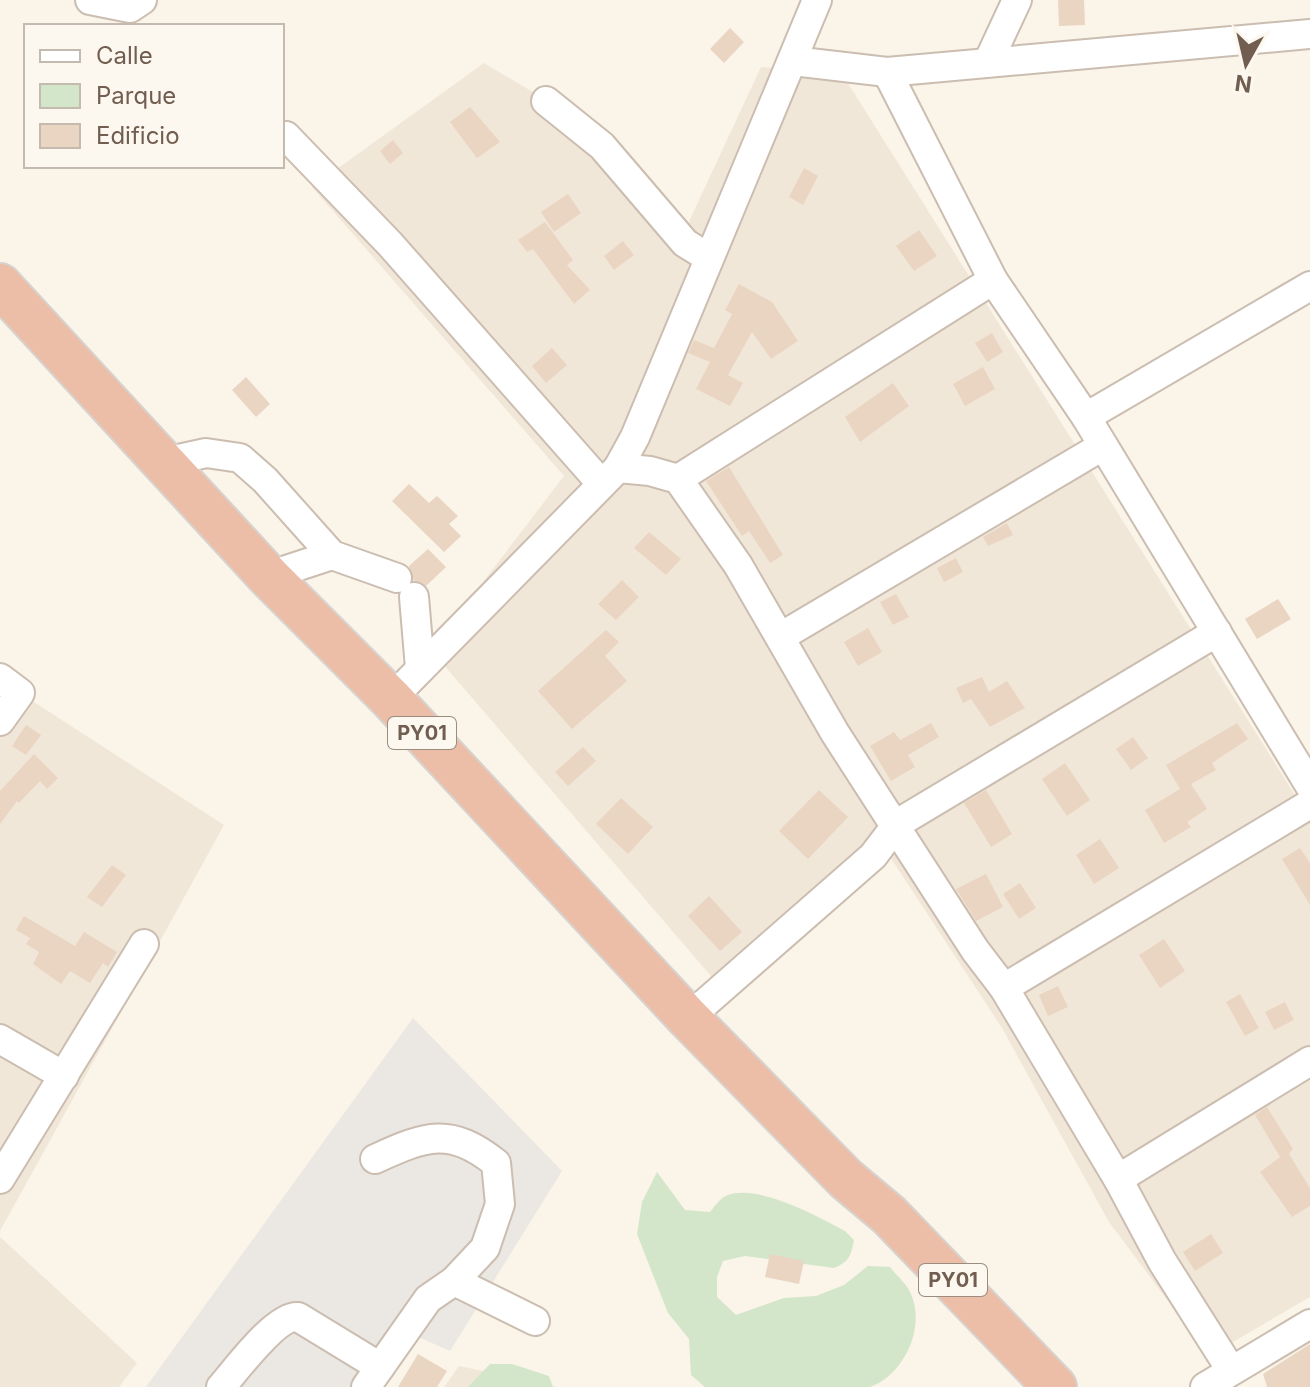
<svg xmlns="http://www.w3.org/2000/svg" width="1310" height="1387" font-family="Inter,sans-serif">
<rect width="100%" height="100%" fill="#faf4e9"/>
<g fill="#f1e7d8">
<polygon points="484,63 570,114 679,243 761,67 844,77 1310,819 1310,1297 1209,1356 1109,1222 1002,1028 881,843 717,983 431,650 564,476 312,187"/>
<polygon points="0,680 224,825 0,1231"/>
<polygon points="0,1237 137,1363 119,1387 0,1387"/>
<polygon points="459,1366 558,1387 444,1387"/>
</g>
<polygon fill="#ebe7e2" points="413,1018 562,1171 450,1351 416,1336 385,1387 146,1387"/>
<g fill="#d3e6c9">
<path d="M657 1172 685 1210 710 1212C715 1206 720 1198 728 1195 758 1184 817 1216 845 1231L854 1240C851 1256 849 1262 834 1268L745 1256 723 1261 717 1277V1297L736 1315 784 1298 816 1296 844 1285 868 1266 890 1267C896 1275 906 1283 910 1292 927 1326 904 1375 870 1387H705L691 1375 689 1339 668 1313 637 1234 642 1202Z"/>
<polygon points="490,1364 512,1364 549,1376 553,1387 468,1387"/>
</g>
<g fill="#ead5c2">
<polygon points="1058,0 1084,0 1085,25 1059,26"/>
<polygon points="730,28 744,42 724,63 710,49"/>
<polygon points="470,107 500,142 477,158 450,122"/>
<polygon points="393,140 403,153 390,164 380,151"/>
<polygon points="804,168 818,176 803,205 789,197"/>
<polygon points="568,194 581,213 554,232 541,212"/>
<polygon points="545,222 573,260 567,265 590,290 574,304 533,249 527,252 518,240"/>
<polygon points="919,230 937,256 914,271 896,246"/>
<polygon points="623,241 634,255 614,270 604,256"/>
<polygon points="739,284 772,302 798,341 771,359 752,332 728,375 743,383 730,406 696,389 710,362 688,353 694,340 714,348 732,314 725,310"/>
<polygon points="992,333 1003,352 987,362 975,343"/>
<polygon points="552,348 567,365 546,383 532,366"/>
<polygon points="983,367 995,389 965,406 953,384"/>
<polygon points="246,377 270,404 256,417 232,390"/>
<polygon points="893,383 909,406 860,442 845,417"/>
<polygon points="729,467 783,555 770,563 749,531 742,536 706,481"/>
<polygon points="409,484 429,503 437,496 458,516 449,524 461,536 444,552 392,501"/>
<polygon points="1007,523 1013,535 988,546 983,537"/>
<polygon points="649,532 681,559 666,575 634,548"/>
<polygon points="428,549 446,567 426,586 413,580 409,566"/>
<polygon points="956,558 963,572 944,582 937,568"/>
<polygon points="622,580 639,597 616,620 598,604"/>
<polygon points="896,594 909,617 893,625 880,602"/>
<polygon points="1278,599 1291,619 1257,639 1245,619"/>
<polygon points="868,628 882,652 858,666 844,642"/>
<polygon points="606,630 619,642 605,656 627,681 572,729 538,691"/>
<polygon points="982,677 989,692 1007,681 1025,708 990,727 971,699 963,703 956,688"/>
<polygon points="931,723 939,737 908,755 915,767 891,781 870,746 894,732 900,740"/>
<polygon points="1237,723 1248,739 1212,763 1216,770 1191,784 1207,809 1187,822 1191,827 1164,843 1145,810 1180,789 1166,765"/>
<polygon points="26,725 41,735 26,755 12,746"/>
<polygon points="1133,737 1148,758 1131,770 1116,749"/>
<polygon points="583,747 596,761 568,786 555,772"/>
<polygon points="34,754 58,778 47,789 40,781 19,803 17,801 0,824 0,791"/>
<polygon points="1065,763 1090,800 1067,816 1042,779"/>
<polygon points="819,790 848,817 808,859 779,831"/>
<polygon points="986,790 1012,834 991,847 964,803"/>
<polygon points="621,798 653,827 628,854 596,824"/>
<polygon points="1100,839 1119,868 1094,884 1076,855"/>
<polygon points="1300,848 1310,863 1310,905 1282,859"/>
<polygon points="112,865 126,875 102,907 87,897"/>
<polygon points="986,874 1003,907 976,921 956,889"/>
<polygon points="1020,883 1036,908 1019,919 1003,894"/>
<polygon points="709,896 742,932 720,951 688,916"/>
<polygon points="24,916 75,946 84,932 117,952 108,967 103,963 90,983 70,971 61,984 33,964 39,952 26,944 30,938 16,930"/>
<polygon points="1164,939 1185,971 1160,988 1139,955"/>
<polygon points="1058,986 1068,1007 1048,1016 1039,995"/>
<polygon points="1240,994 1259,1028 1245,1036 1226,1002"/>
<polygon points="1285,1002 1294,1020 1274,1030 1265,1012"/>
<polygon points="1267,1107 1293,1149 1289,1154 1310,1188 1310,1206 1292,1217 1260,1172 1280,1157 1255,1115"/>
<polygon points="1211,1234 1223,1253 1195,1271 1183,1252"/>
<polygon points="770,1254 804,1261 799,1284 765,1277"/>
<polygon points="1310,1344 1310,1387 1267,1387 1263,1374"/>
<polygon points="418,1354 447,1371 437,1387 398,1387"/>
</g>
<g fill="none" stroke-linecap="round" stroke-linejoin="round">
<g stroke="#cbbdb0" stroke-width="32">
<g id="minor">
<polyline points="90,0 130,8 142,0"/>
<polyline points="989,60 1017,0"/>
<polyline points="793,61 887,72 1310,34"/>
<polyline points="887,72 993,280 1086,417 1310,786"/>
<polyline points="546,101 602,146 685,243 709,258"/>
<polyline points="286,136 390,244 600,482"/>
<polyline points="1086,417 1310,286"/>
<polyline points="165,462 206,453 240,458 265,480 332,555 397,578"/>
<polyline points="618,468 635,437 817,0"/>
<polyline points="678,479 993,280"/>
<polyline points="268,576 332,555"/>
<polyline points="414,597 420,668"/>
<polyline points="782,636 1101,447"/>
<polyline points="0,678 20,693 0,721"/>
<polyline points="391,699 618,468 650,471 678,479 738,565 835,733 975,950 1004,988 1118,1179 1162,1261 1231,1370"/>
<polyline points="1004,988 1310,804"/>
<polyline points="688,1018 873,856 895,827 905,819 1217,632"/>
<polyline points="0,1039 64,1076"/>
<polyline points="0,1179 144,944"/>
<polyline points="1118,1179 1310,1061"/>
<polyline points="454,1281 535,1321"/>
<path d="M221 1387C236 1370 276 1315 298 1317L380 1367"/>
<path d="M366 1387 428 1299 454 1281 485 1248 500 1204 496 1163C450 1127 427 1135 375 1159"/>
<polyline points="1205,1387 1310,1324"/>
</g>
</g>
<g stroke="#d7d2ce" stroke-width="46">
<polyline id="highway" points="0,285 268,576 391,699 688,1018 846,1179 889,1215 1055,1387"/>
</g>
<use href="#minor" stroke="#fff" stroke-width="28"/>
<use href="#highway" stroke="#ecbea8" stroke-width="42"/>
</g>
<g text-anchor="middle" stroke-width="8" stroke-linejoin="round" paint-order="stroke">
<g fill="#fdf8ef" stroke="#9b8c80" stroke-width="2">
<rect x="388" y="717" width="68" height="32" rx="6"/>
<rect x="919" y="1264" width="68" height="32" rx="6"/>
</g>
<g font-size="20" font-weight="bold" fill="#715e50">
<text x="422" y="740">PY01</text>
<text x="953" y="1287">PY01</text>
</g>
</g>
<rect x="24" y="24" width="260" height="144" fill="#fdf8ef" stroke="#c5baaf" stroke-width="2"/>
<rect x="40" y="50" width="40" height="12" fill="#ffffff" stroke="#c5baaf" stroke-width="2"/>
<text x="96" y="64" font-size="24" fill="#715e50">Calle</text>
<rect x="40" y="84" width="40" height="24" fill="#d3e6c9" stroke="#c5baaf" stroke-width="2"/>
<text x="96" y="104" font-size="24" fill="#715e50">Parque</text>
<rect x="40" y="124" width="40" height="24" fill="#ead5c2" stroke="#c5baaf" stroke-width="2"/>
<text x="96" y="144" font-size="24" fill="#715e50">Edificio</text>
<g transform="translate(1246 64) rotate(188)" stroke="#fdf8ef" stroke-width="6" paint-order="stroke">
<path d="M0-6L14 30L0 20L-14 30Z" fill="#715e50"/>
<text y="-12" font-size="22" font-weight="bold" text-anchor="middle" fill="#715e50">N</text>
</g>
</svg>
